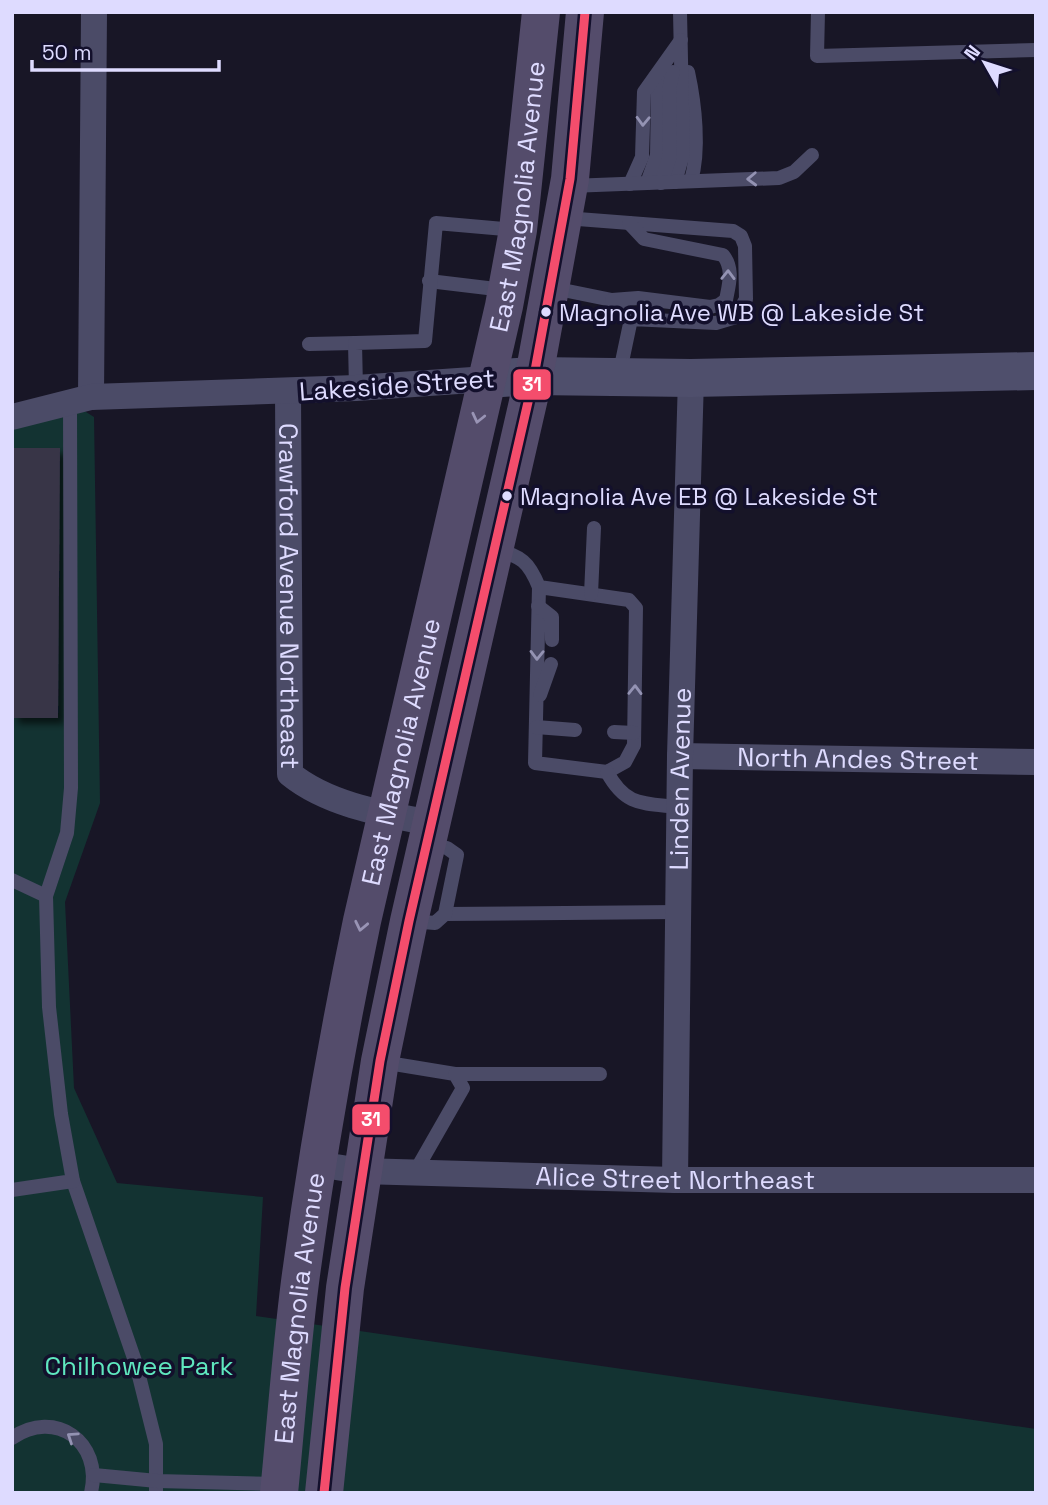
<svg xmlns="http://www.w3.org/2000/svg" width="1048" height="1505" font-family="'Space Grotesk',sans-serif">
<defs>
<filter id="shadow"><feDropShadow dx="6" dy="6" stdDeviation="3.5" flood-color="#0009"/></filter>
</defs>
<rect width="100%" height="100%" fill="#181626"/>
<polygon fill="#133332" points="70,402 94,417 100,803 65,902 74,1088 117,1183 263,1197 256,1316 1036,1429 1036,1493 12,1493 12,417"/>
<polygon fill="#373447" filter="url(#shadow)" points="12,448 60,448 58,718 12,718"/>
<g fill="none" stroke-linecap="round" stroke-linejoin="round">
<g stroke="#4b4b67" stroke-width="14">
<polyline points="818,12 817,56 1036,50"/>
<path d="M688 72C695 104 700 150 691 181"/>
<polyline points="675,182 683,154 680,12"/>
<polyline points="647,183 657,155 658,90 666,73"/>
<polyline points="661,183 670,156 669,89 673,72"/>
<polyline points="630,184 642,157 644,92 681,40"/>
<polyline points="570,186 779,178 794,172 812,155"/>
<polyline points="565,218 733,231 741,236 745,246 746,299 736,317 716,323 631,319 619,376"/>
<polyline points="429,281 504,290"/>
<polyline points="553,288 612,300 631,319"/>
<path d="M612 300 638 298 710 307 719 305 726 300C729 284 734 269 723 255L644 239 629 223"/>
<polyline points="309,344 355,343"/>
<polyline points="356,388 355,343 425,341 436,223 515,230"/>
<path d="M496 549C522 558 528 560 539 587L535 763 607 772 625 762 634 745 636 608 629 600 539 587"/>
<polyline points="591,594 594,528"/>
<polyline points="538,606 552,617 552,640"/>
<polyline points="540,695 551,664"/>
<polyline points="536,727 575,730"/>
<polyline points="614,732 634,733"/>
<path d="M607 772C626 807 643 803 679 807"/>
<polyline points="12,880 46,896"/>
<polyline points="445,914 678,912"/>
<polyline points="410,921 435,923 445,914 457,855 447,848 429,844"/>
<polyline points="382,1062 455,1074 463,1088 415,1172"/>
<polyline points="455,1074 600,1074"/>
<polyline points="73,1181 136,1364 156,1444 156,1493"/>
<polyline points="12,1190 73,1181 61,1114 49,1007 46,896 67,833 71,788 70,402"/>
<path d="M12 1438C55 1408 103 1442 91 1493"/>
<polyline points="94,1475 157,1481 278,1484"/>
</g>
<g stroke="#4b4b67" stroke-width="26">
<path id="s1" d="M288 391 290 774C328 805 384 814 431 823"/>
<polyline points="91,397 94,12"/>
<polyline points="12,417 91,397 356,388 487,379"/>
<path id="s2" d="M680 756 1036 762"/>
<path id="s3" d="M317 1164 361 1171 675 1180H1036"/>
<path id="s4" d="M675 1180 680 756 691 378"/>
</g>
<polyline stroke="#4f4f6c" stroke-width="38" points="487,379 534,376 691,378 1036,371"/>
<g stroke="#544c6b" stroke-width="38">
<path id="s5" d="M279 1493C286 1423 291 1352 300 1282 316 1161 337 1041 362 921L504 306 518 230 541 12"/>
<polyline points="324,1493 345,1288 380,1061 409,921 534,376 570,179 585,12"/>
</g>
<g stroke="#13102c" stroke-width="14">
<polyline id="bus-1" points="324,1493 345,1288 380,1061 409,921 534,376 570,179 585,12"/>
</g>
<use href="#bus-1" stroke="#f44d6c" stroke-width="9"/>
</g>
<defs><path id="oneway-chevron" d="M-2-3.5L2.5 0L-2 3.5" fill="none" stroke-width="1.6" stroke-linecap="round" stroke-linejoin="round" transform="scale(1.75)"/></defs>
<g stroke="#9493b3">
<use href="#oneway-chevron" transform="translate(643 121) rotate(92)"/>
<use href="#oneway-chevron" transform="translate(752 179) rotate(178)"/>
<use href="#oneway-chevron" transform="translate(728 275) rotate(-89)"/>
<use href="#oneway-chevron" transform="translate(537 655) rotate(91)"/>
<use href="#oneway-chevron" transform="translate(635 690) rotate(-89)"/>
<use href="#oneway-chevron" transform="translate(72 1437) rotate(-146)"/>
</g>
<g stroke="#9994b5">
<use href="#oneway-chevron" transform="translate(478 418) rotate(103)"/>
<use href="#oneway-chevron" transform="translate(361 926) rotate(102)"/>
</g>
<g fill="#dedbff" stroke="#13102c" stroke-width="2.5">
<circle cx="546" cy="312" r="6"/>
<circle cx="507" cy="496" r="6"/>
</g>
<g text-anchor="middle" stroke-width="7" stroke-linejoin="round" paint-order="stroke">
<g font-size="24" fill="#dedbff" stroke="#13102c" text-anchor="start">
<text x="559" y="321">Magnolia Ave WB @ Lakeside St</text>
<text x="520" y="505">Magnolia Ave EB @ Lakeside St</text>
</g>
<g font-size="26" fill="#dedbff" stroke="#13102c">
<text dy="9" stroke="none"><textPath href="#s5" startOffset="1320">East Magnolia Avenue</textPath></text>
<text transform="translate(397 385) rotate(-4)" y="9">Lakeside Street</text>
<text dy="9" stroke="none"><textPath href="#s1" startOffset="205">Crawford Avenue Northeast</textPath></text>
<text dy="9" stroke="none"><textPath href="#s5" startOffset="752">East Magnolia Avenue</textPath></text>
<text dy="9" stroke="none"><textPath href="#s2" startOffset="178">North Andes Street</textPath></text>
<text dy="9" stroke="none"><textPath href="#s4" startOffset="401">Linden Avenue</textPath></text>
<text dy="9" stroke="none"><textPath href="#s3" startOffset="359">Alice Street Northeast</textPath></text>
<text dy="9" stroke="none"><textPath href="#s5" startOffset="186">East Magnolia Avenue</textPath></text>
</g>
<g font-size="26" fill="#5fe7bf" stroke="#13102c">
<text x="139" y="1375">Chilhowee Park</text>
</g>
</g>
<g stroke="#13102c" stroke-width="2.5">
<rect x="512" y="368" width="40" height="33" rx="7" fill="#f44d6c"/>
<rect x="351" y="1103" width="40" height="33" rx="7" fill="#f44d6c"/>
</g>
<g font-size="19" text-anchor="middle" font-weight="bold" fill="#fff">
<text x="532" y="391">31</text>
<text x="371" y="1126">31</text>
</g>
<rect width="1048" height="1505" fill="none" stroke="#dedbff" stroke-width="28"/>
<g transform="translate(985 63) rotate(309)" stroke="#13102c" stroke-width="5" paint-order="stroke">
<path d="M0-5L12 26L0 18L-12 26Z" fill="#dedbff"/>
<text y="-10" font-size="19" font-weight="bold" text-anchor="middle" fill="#dedbff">N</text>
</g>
<path d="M32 60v10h187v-10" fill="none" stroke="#dedbff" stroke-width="3.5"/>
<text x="42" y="60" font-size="21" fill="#dedbff" stroke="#13102c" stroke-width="5" paint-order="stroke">50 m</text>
</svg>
